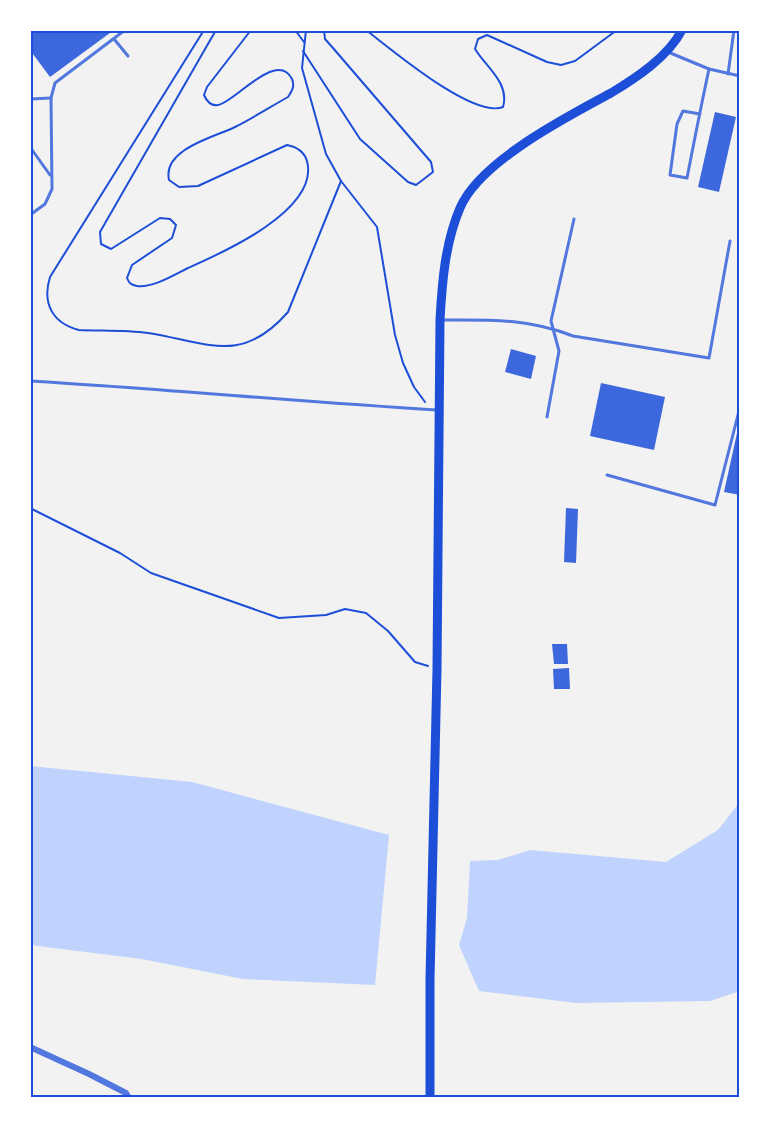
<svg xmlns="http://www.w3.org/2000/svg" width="770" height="1128" font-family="'Work Sans',sans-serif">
<rect width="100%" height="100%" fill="#f2f2f2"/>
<g fill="#bfd3fe">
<polygon points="30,766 192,782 389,835 375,985 243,979 142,959 30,945"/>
<polygon points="740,802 740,991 710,1001 576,1003 479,991 459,945 467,918 470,861 498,860 530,850 666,862 718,830"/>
</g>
<g fill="#3d67dc">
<polygon points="30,30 114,30 50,77 30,50"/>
<polygon points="715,112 736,117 719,192 698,187"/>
<polygon points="511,349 536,356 531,379 505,372"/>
<polygon points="601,383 665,397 654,450 590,436"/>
<polygon points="739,424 740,424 740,495 724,492"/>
<polygon points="566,508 578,509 576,563 564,562"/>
<polygon points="552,644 567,644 568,664 554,664"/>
<polygon points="569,668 570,689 554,689 553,669"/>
</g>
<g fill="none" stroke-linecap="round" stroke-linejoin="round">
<g stroke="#1d4ed8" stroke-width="2">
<path d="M204 30 50 277C42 303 52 323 79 330 102 331 125 330 148 333 207 342 241 366 288 312L341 181"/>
<path d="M216 30 100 232 101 244 111 249 160 218 170 219 176 225 172 238 132 265 127 278C129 283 131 285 137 286 153 288 174 275 188 268 222 253 320 210 307 161 304 151 297 147 287 145L198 186 179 187 169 180C162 149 215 137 235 127 253 118 270 107 288 97 292 91 295 86 292 79 277 49 234 103 218 105 211 106 207 102 204 95L207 87 251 30"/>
<polyline points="295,30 304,42"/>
<polyline points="306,30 302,68 326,154 341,181 377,227 395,335 403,363 414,387 425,402"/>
<path d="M366 30C391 49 473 119 503 107 510 83 486 67 475 49L478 39 487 35 547 62 561 65 575 61 617 30"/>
<polyline points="303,51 360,139 408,182 416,185 433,172 431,162 333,48 325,39 324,30"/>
<polyline points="30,508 120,553 151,573 279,618 326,615 345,609 366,613 388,631 415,662 428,666"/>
</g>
<g stroke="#5277de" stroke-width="3">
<polyline points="114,39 128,56"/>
<polyline points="668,52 709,69 740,76"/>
<polyline points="728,74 734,30"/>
<polyline points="30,99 51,98"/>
<path d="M700 114 683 111 677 124 670 175 687 178C694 142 701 106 709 69"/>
<polyline points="30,147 50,175"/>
<polyline points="30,215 45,204 52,189 51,98 55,83 125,30"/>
<path d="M442 320C490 320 527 318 573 336L709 358 730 241"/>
<path d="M30 381C166 389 301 402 437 410"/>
<polyline points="547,417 559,351 551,321 574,219"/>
<polyline points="607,475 715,505 740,407"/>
</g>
<polyline stroke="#5277de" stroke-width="6" points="30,1047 89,1074 126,1093 129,1098"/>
<path stroke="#1d4ed8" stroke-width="9" d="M430 1098V979L437 669 440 320C442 283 445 243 460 208 480 161 567 117 611 93 636 78 668 57 682 30"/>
</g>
<rect width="770" height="1128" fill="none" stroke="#ffffff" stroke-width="63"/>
<rect x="32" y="32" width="706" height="1064" fill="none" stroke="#1d4ed8" stroke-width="2"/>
</svg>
